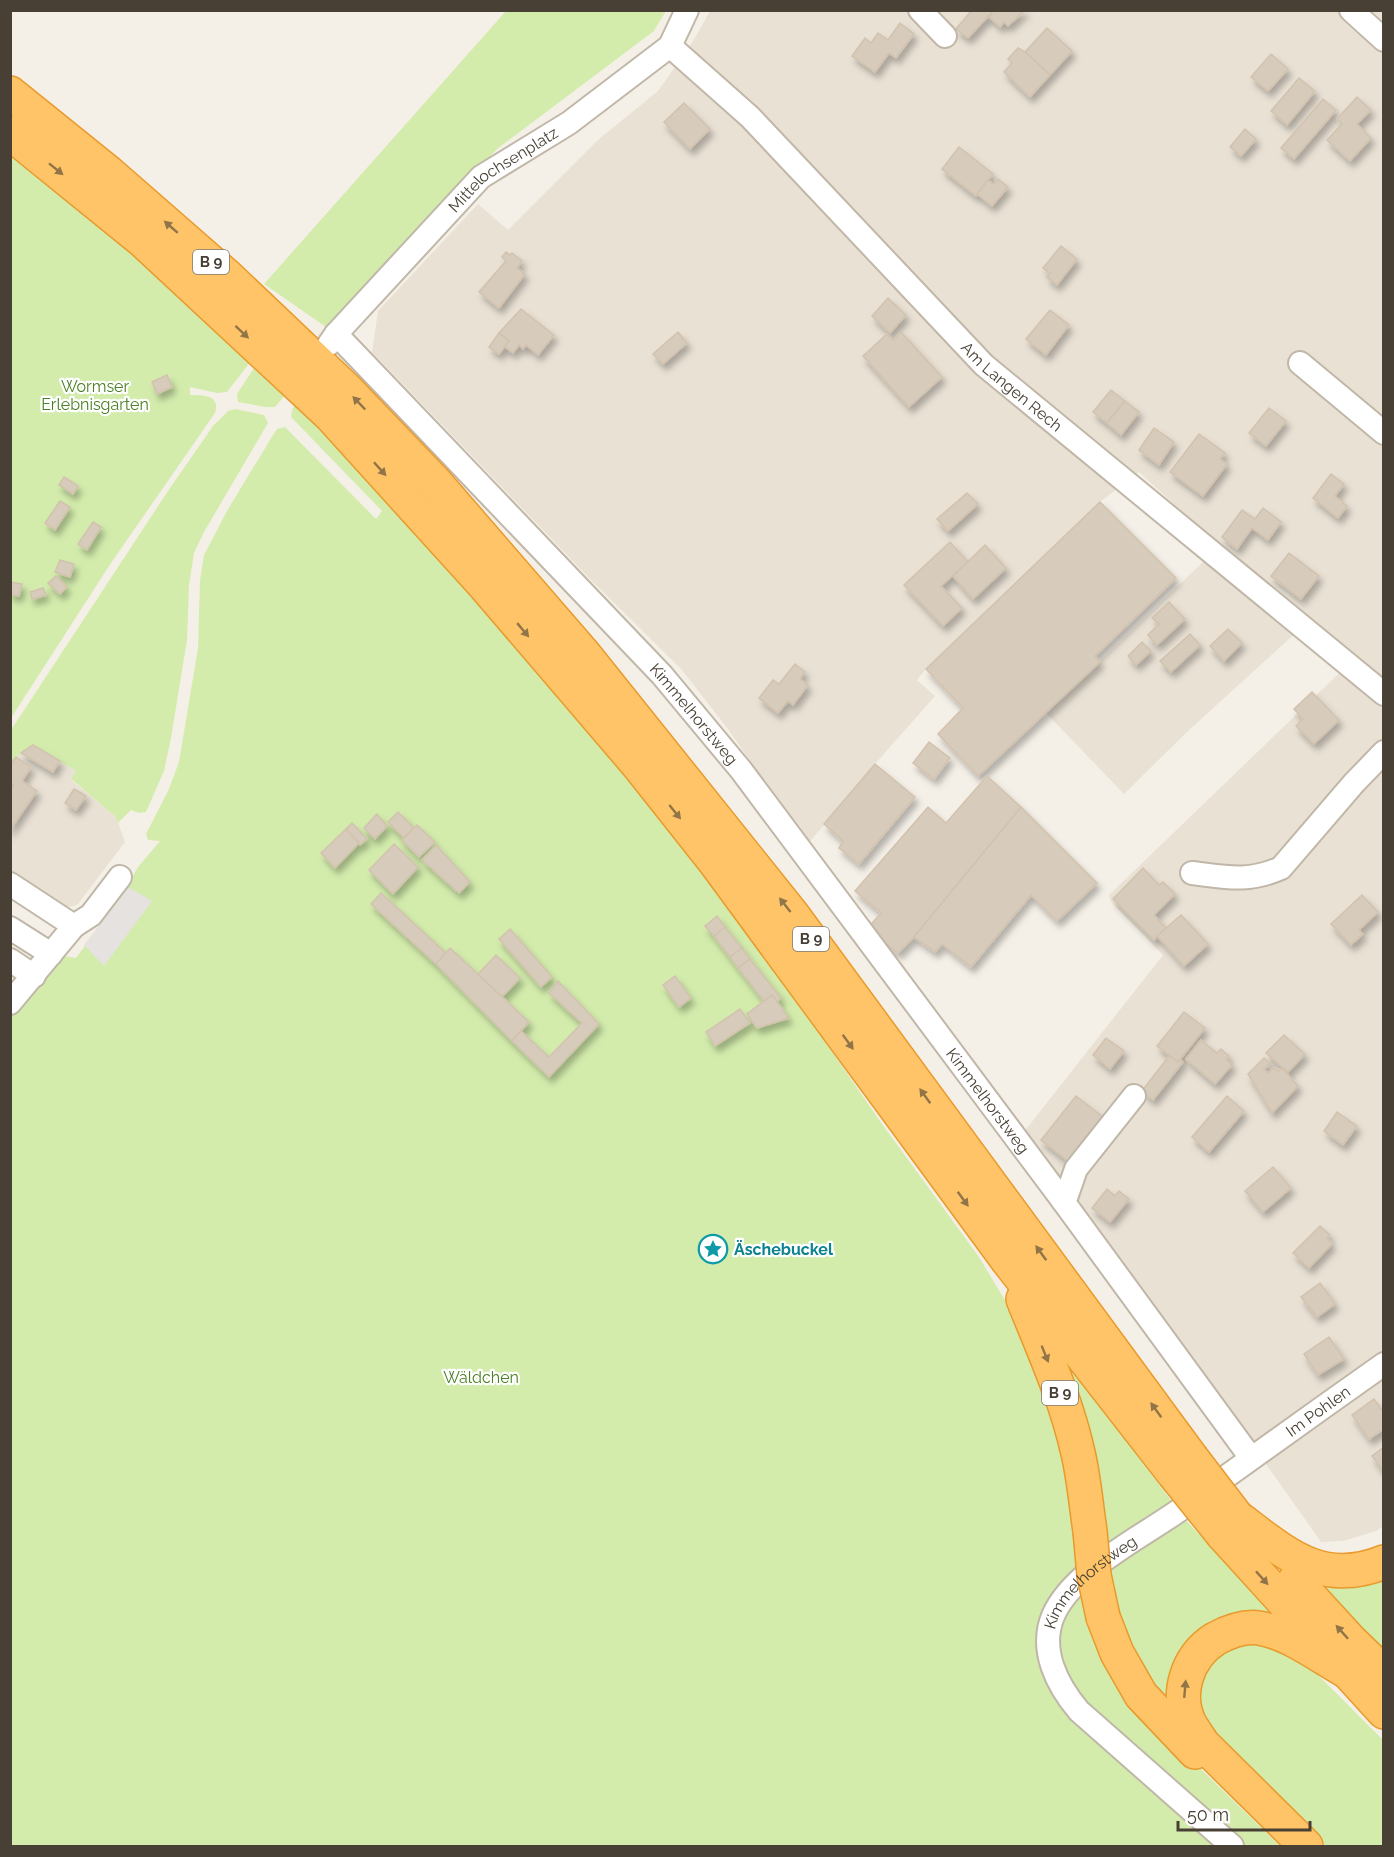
<svg xmlns="http://www.w3.org/2000/svg" width="1394" height="1857" font-family="Raleway,sans-serif">
<defs>
<filter id="shadow"><feDropShadow dx="3.5" dy="6" stdDeviation="3" flood-color="#0004"/></filter>
</defs>
<rect width="100%" height="100%" fill="#f5f0e7"/>
<g fill="#e9e1d4">
<polygon points="710,11 1383,11 1383,1526 1376,1531 1343,1541 1321,1542 1213,1389 1023,1133 1163,955 1111,902 1109,895 1356,657 1312,618 1187,732 1124,794 1046,713 1205,560 1222,548 1139,472 1100,502 926,669 917,680 935,696 875,764 808,844 728,729 682,670 591,580 372,352 378,311 478,204 508,230 599,139 658,91 693,41"/>
<polygon points="33,745 76,771 71,780 116,817 125,842 78,904 74,906 65,907 11,871 10,765 16,757"/>
</g>
<g fill="#d3ecac">
<polygon points="506,11 666,11 654,31 497,149 431,217 336,334 264,284"/>
<path d="M11 147 127 243 251 361 227 392 217 393 190 387V395C203 395 221 395 215 413L111 563 11 718Z"/>
<polygon points="256,365 286,394 275,407 265,407 238,402 237,394"/>
<polygon points="298,399 415,523 636,783 777,972 882,1124 979,1257 1018,1322 1054,1401 1083,1567 1043,1666 1223,1846 11,1846 11,1011 58,959 64,956 76,958 125,890 138,867 160,841 148,840 146,834 169,789 179,762 198,648 200,580 204,555 227,511 273,435 277,429 285,427 376,519 382,511 291,417 292,410"/>
<polygon points="235,409 264,415 268,423 204,532 194,553 189,585 187,640 171,738 164,771 146,812 139,813 131,810 118,823 116,817 71,779 76,771 33,745 16,757 11,765 11,730 168,491 213,426 228,411"/>
<polygon points="1052,1341 1173,1503 1104,1552"/>
<polygon points="1183,1517 1288,1630 1218,1627 1180,1725 1124,1639 1107,1572"/>
<polygon points="1383,1570 1383,1658 1316,1581"/>
<polygon points="1086,1586 1165,1734 1280,1846 1245,1846 1083,1702 1059,1666 1058,1625 1074,1598"/>
<polygon points="1245,1636 1300,1657 1383,1740 1383,1846 1316,1846 1196,1720 1206,1656"/>
</g>
<polygon fill="#e5e2df" points="128,888 132,889 152,901 104,966 84,945"/>
<g fill="#d7cbbb" stroke="#d2c2ae" stroke-width="1.5" filter="url(#shadow)">
<polygon points="972,10 994,10 968,38 956,29"/>
<polygon points="994,10 1025,10 1008,26 1004,22 1000,27 989,17"/>
<polygon points="900,23 914,34 896,58 889,53 875,72 852,56 865,38 871,43 878,33 888,40"/>
<polygon points="1047,28 1072,51 1050,75 1025,52"/>
<polygon points="1018,48 1025,52 1050,75 1030,97 1004,72 1012,63 1008,59"/>
<polygon points="1271,54 1288,69 1268,91 1251,77"/>
<polygon points="1299,78 1315,91 1287,125 1271,111"/>
<polygon points="1357,97 1371,110 1357,124 1371,138 1350,161 1327,140 1342,124 1337,119"/>
<polygon points="1323,99 1336,110 1294,159 1281,148"/>
<polygon points="684,103 710,129 690,149 664,122"/>
<polygon points="1245,129 1256,139 1241,156 1230,147"/>
<polygon points="959,147 993,174 976,196 942,169"/>
<polygon points="998,179 1008,187 992,206 977,194 988,180 994,184"/>
<polygon points="1061,246 1077,259 1057,285 1047,277 1050,273 1043,268"/>
<polygon points="506,252 510,255 512,253 522,261 517,268 525,274 499,308 479,292 506,261 502,257"/>
<polygon points="888,298 906,315 890,333 872,316"/>
<polygon points="521,309 554,335 538,355 526,345 523,349 519,345 513,353 504,346 509,341 499,333"/>
<polygon points="1050,310 1069,325 1046,355 1026,339"/>
<polygon points="678,332 687,343 663,364 653,354"/>
<polygon points="901,332 942,377 909,407 863,356 887,334 893,340"/>
<polygon points="499,333 509,341 499,354 489,347"/>
<polygon points="167,375 172,387 157,394 152,382"/>
<polygon points="1111,390 1125,401 1107,423 1093,412"/>
<polygon points="1125,401 1139,412 1121,435 1107,423"/>
<polygon points="1269,408 1286,421 1266,446 1249,433"/>
<polygon points="1154,428 1174,442 1159,465 1139,450"/>
<polygon points="1199,434 1225,453 1220,459 1227,464 1203,496 1170,472"/>
<polygon points="1331,474 1344,484 1335,496 1347,506 1338,518 1313,498"/>
<polygon points="64,477 78,486 73,494 59,485"/>
<polygon points="967,493 978,504 948,531 937,519"/>
<polygon points="60,501 70,507 55,530 45,523"/>
<polygon points="1100,502 1176,578 1095,656 1100,662 978,776 938,734 963,708 926,669"/>
<polygon points="1263,508 1281,522 1268,540 1252,528 1237,549 1222,537 1242,510 1255,519"/>
<polygon points="93,522 101,527 87,550 78,544"/>
<polygon points="950,542 968,562 941,586 962,608 943,626 904,585"/>
<polygon points="985,545 1006,568 973,599 953,576"/>
<polygon points="1289,553 1319,576 1301,599 1271,576"/>
<polygon points="60,560 74,564 70,577 55,572"/>
<polygon points="56,576 67,587 60,594 48,583"/>
<polygon points="11,582 22,584 19,596 10,594"/>
<polygon points="43,588 46,595 32,599 30,592"/>
<polygon points="1169,602 1185,619 1157,645 1148,635 1159,624 1152,618"/>
<polygon points="1228,629 1242,643 1224,661 1210,646"/>
<polygon points="1190,634 1200,645 1171,672 1160,661"/>
<polygon points="1142,642 1151,651 1136,665 1128,656"/>
<polygon points="795,664 805,672 800,679 808,685 793,705 788,701 778,713 759,698 773,680 779,684"/>
<polygon points="1312,692 1339,720 1314,744 1296,726 1303,719 1294,709"/>
<polygon points="929,742 950,758 934,779 913,763"/>
<polygon points="33,745 60,761 53,772 21,753"/>
<polygon points="16,757 31,767 22,781 37,791 10,830 10,790 14,785 10,783 10,765"/>
<polygon points="875,764 915,797 859,864 839,848 843,841 824,824"/>
<polygon points="987,776 1021,807 914,937 898,953 867,929 881,913 855,891 928,807 946,823"/>
<polygon points="74,789 86,796 76,810 65,803"/>
<polygon points="1021,807 1097,883 1057,921 1031,895 971,967 942,944 935,952 914,937"/>
<polygon points="398,812 414,828 404,838 388,822"/>
<polygon points="377,814 387,826 375,839 364,828"/>
<polygon points="352,823 367,839 360,845 346,829"/>
<polygon points="417,825 435,842 419,857 402,840"/>
<polygon points="346,829 359,843 335,868 321,853"/>
<polygon points="394,844 418,867 393,894 369,870"/>
<polygon points="436,845 470,882 459,893 422,860"/>
<polygon points="1143,868 1159,885 1163,882 1175,894 1154,915 1166,928 1154,940 1113,899"/>
<polygon points="381,893 446,953 436,964 371,904"/>
<polygon points="1362,895 1378,912 1359,930 1363,934 1351,945 1331,924"/>
<polygon points="1181,915 1208,944 1184,966 1157,936"/>
<polygon points="717,916 725,927 714,936 705,926"/>
<polygon points="725,927 742,948 730,957 714,936"/>
<polygon points="510,929 552,977 541,987 499,939"/>
<polygon points="450,948 529,1022 512,1041 436,964"/>
<polygon points="742,948 750,959 738,968 730,957"/>
<polygon points="496,955 520,978 502,997 478,974"/>
<polygon points="750,959 781,998 777,1002 772,995 764,1001 738,968"/>
<polygon points="675,976 691,998 679,1007 663,985"/>
<polygon points="558,981 599,1024 549,1077 512,1041 521,1031 549,1057 582,1023 549,993"/>
<polygon points="772,995 789,1018 757,1028 747,1014"/>
<polygon points="740,1009 750,1023 715,1046 706,1032"/>
<polygon points="1184,1012 1205,1028 1178,1062 1157,1046"/>
<polygon points="1284,1035 1305,1054 1288,1072 1266,1053"/>
<polygon points="1106,1038 1124,1051 1110,1069 1093,1055"/>
<polygon points="1201,1040 1217,1053 1221,1049 1229,1056 1226,1059 1232,1065 1215,1084 1186,1059"/>
<polygon points="1169,1056 1178,1062 1180,1059 1183,1062 1153,1100 1142,1091"/>
<polygon points="1264,1058 1270,1064 1264,1069 1268,1073 1274,1068 1278,1071 1282,1068 1298,1086 1272,1113 1248,1074"/>
<polygon points="1076,1096 1103,1117 1068,1161 1041,1140"/>
<polygon points="1227,1096 1244,1111 1209,1152 1192,1137"/>
<polygon points="1337,1112 1357,1126 1343,1145 1324,1131"/>
<polygon points="1273,1167 1291,1188 1263,1212 1245,1191"/>
<polygon points="1107,1189 1115,1196 1119,1191 1129,1199 1110,1222 1092,1208"/>
<polygon points="1320,1226 1330,1235 1327,1238 1332,1244 1309,1268 1293,1253"/>
<polygon points="1320,1283 1335,1304 1317,1317 1301,1297"/>
<polygon points="1329,1337 1344,1359 1318,1375 1304,1354"/>
<polygon points="1374,1399 1381,1409 1384,1408 1384,1429 1369,1439 1352,1415"/>
<polygon points="1384,1447 1384,1472 1372,1456"/>
</g>
<g fill="none" stroke-linecap="round" stroke-linejoin="round">
<g stroke="#c1b7a8" stroke-width="26">
<g id="minor">
<polyline points="920,10 945,36"/>
<polyline points="1351,10 1384,40"/>
<path id="s1" d="M670 46 750 117 984 365 1384 694"/>
<path id="s2" d="M336 334 662 675 741 770 1063 1201 1251 1458"/>
<path id="s3" d="M329 344 336 334 481 177 569 123 670 46 687 10"/>
<polyline points="1300,363 1384,433"/>
<path d="M1192 873C1226 877 1247 883 1281 868L1354 783 1384 752"/>
<polyline points="10,884 74,926"/>
<polyline points="10,928 51,954"/>
<polyline points="10,960 34,976"/>
<polyline points="10,1003 74,926 91,915 120,877"/>
<polyline points="1063,1201 1067,1195 1076,1169 1134,1096"/>
<path id="s4" d="M1232 1846 1079 1711C1057 1685 1039 1650 1053 1616 1072 1571 1142 1537 1181 1509 1248 1461 1316 1412 1384 1364"/>
</g>
</g>
<g stroke="#e99a2c" stroke-width="36">
<g id="highway">
<polyline points="10,93 108,172 227,276 346,389 436,483 584,654 792,914 1191,1457"/>
<polyline points="10,133 143,241 330,415 485,586 639,766 715,862 1008,1261 1174,1474"/>
<path d="M1023 1299C1043 1349 1066 1399 1078 1453 1084 1478 1086 1505 1090 1531"/>
<path d="M1237 1517C1284 1552 1321 1588 1384 1562"/>
<polyline points="1223,1535 1384,1712"/>
<polyline points="1295,1580 1350,1640 1384,1673"/>
<polyline points="1103,1617 1117,1653 1141,1695 1195,1752"/>
<path d="M1306 1846 1203 1744C1199 1738 1194 1731 1190 1724 1175 1694 1187 1657 1215 1639 1228 1632 1244 1626 1259 1628 1290 1633 1319 1656 1346 1671"/>
</g>
</g>
<use href="#minor" stroke="#fff" stroke-width="22"/>
<use href="#highway" stroke="#ffc467" stroke-width="33"/>
<g stroke="#e99a2c" stroke-width="36" stroke-linecap="butt">
<g id="highway-bridge">
<polyline points="1191,1457 1237,1517"/>
<polyline points="1174,1474 1223,1535"/>
<polyline points="1090,1531 1094,1575 1103,1617"/>
</g>
</g>
<use href="#highway-bridge" stroke="#ffc467" stroke-width="33"/>
</g>
<defs><path id="oneway-solid" d="M-6-.8H1V-3.2L6.5 0L1 3.2V.8H-6Z" transform="scale(1.5)"/></defs>
<g fill="#917549">
<use href="#oneway-solid" transform="translate(56 169) rotate(39)"/>
<use href="#oneway-solid" transform="translate(171 227) rotate(-139)"/>
<use href="#oneway-solid" transform="translate(242 332) rotate(43)"/>
<use href="#oneway-solid" transform="translate(359 403) rotate(-134)"/>
<use href="#oneway-solid" transform="translate(380 469) rotate(48)"/>
<use href="#oneway-solid" transform="translate(523 630) rotate(50)"/>
<use href="#oneway-solid" transform="translate(675 812) rotate(51)"/>
<use href="#oneway-solid" transform="translate(785 905) rotate(-128)"/>
<use href="#oneway-solid" transform="translate(848 1042) rotate(54)"/>
<use href="#oneway-solid" transform="translate(925 1096) rotate(-126)"/>
<use href="#oneway-solid" transform="translate(963 1199) rotate(54)"/>
<use href="#oneway-solid" transform="translate(1041 1253) rotate(-126)"/>
<use href="#oneway-solid" transform="translate(1045 1354) rotate(68)"/>
<use href="#oneway-solid" transform="translate(1156 1410) rotate(-126)"/>
<use href="#oneway-solid" transform="translate(1262 1578) rotate(48)"/>
<use href="#oneway-solid" transform="translate(1342 1632) rotate(-132)"/>
<use href="#oneway-solid" transform="translate(1185 1689) rotate(-85)"/>
</g>
<defs>
<g id="sight-ring" transform="scale(1.5)"><circle r="9.5" fill="#fff" stroke="#0f9aa8" stroke-width="1.5"/><path d="M0-6L1.8-2.2L6-1.7L2.9 1.2L3.7 5.4L0 3.3L-3.7 5.4L-2.9 1.2L-6-1.7L-1.8-2.2Z" fill="#0f9aa8"/></g>
</defs>
<g fill-rule="evenodd">
<use href="#sight-ring" x="713" y="1249"/>
</g>
<g text-anchor="middle" stroke-width="4.5" stroke-linejoin="round" paint-order="stroke">
<g fill="#fff" stroke="#7f7972" stroke-width="1.5">
<rect x="193" y="250" width="36" height="24" rx="4.5"/>
<rect x="793" y="927" width="36" height="24" rx="4.5"/>
<rect x="1042" y="1381" width="36" height="24" rx="4.5"/>
</g>
<g font-size="15" font-weight="bold" fill="#484035">
<text x="211" y="267">B 9</text>
<text x="811" y="944">B 9</text>
<text x="1060" y="1398">B 9</text>
</g>
<g font-size="16" fill="#484035" stroke="#fff">
<text dy="6" stroke="none"><textPath href="#s3" startOffset="248">Mittelochsenplatz</textPath></text>
<text dy="6" stroke="none"><textPath href="#s1" startOffset="483">Am Langen Rech</textPath></text>
<text dy="6" stroke="none"><textPath href="#s2" startOffset="522">Kimmelhorstweg</textPath></text>
<text dy="6" stroke="none"><textPath href="#s2" startOffset="1008">Kimmelhorstweg</textPath></text>
<text dy="6" stroke="none"><textPath href="#s4" startOffset="645">Im Pohlen</textPath></text>
<text dy="6" stroke="none"><textPath href="#s4" startOffset="358">Kimmelhorstweg</textPath></text>
</g>
<g font-size="16" fill="#4b7f23" stroke="#fff">
<text x="95" y="392">Wormser<tspan x="95" dy="18">Erlebnisgarten</tspan></text>
<text x="481" y="1383">Wäldchen</text>
</g>
<g font-size="16" font-weight="bold" fill="#0d838f" stroke="#fff" text-anchor="start">
<text x="734" y="1255">Äschebuckel</text>
</g>
</g>
<rect width="1394" height="1857" fill="none" stroke="#484035" stroke-width="24"/>
<path d="M1178 1821v9h132v-9" fill="none" stroke="#484035" stroke-width="3"/>
<text x="1187" y="1821" font-size="18" fill="#484035" stroke="#ffffff" stroke-width="4.5" paint-order="stroke">50 m</text>
</svg>
